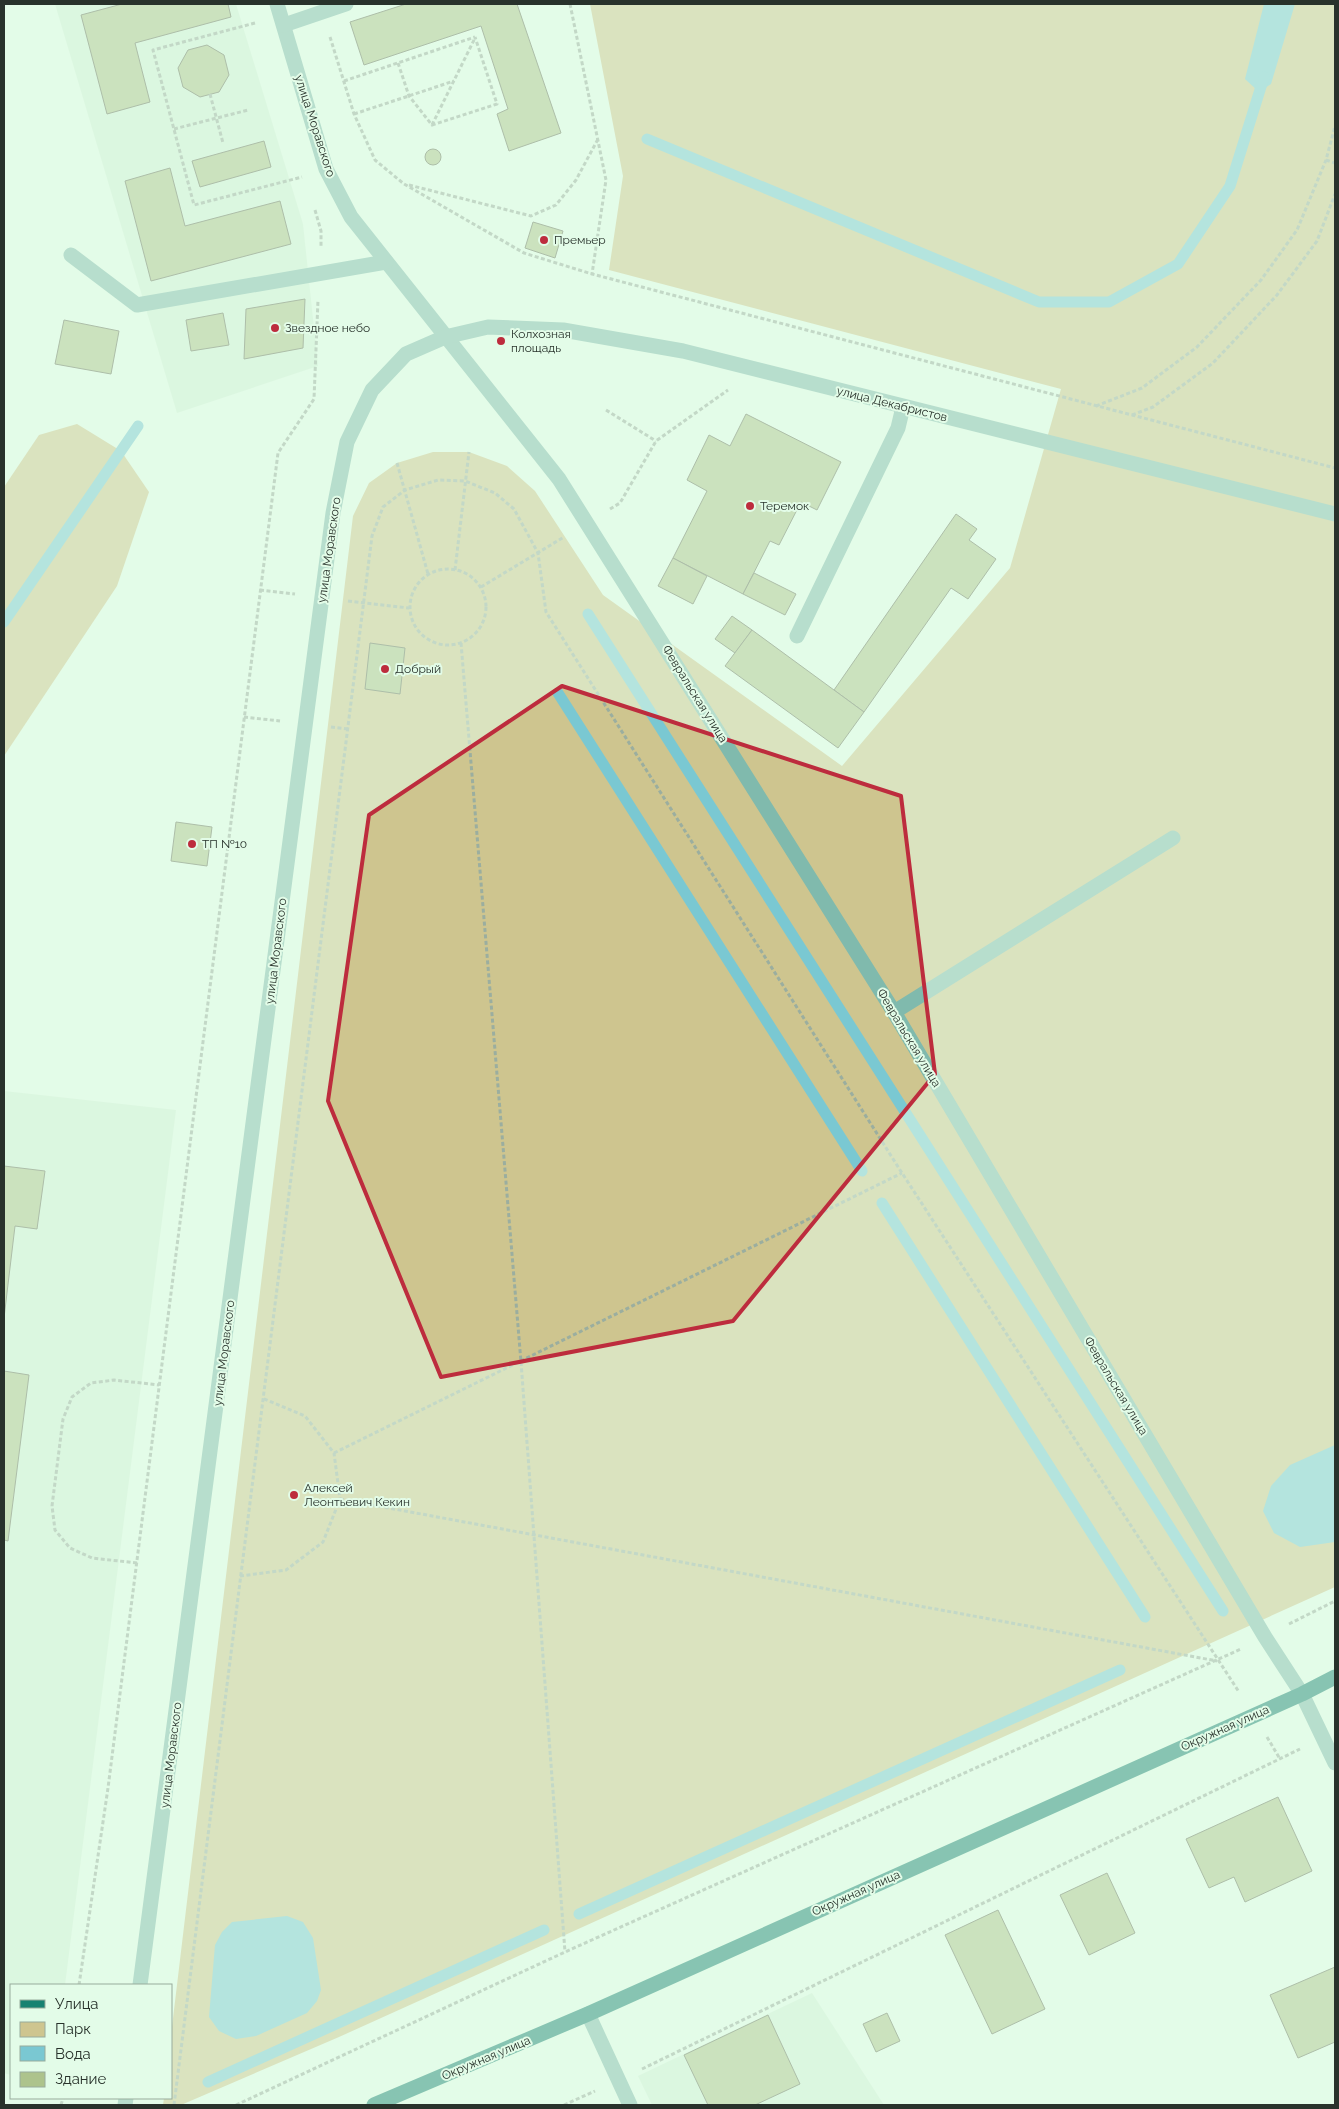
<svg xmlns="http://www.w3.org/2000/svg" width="1339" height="2109" font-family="Raleway,sans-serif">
<rect width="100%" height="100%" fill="#e3fce8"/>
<g fill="#d1f1d8">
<polygon points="55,4 236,4 303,224 318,366 177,413"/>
<polygon points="4,1091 176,1110 65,1985 11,1985 11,2075 4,2073"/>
<polygon points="812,1993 884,2105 652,2105 638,2076"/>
</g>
<g fill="#cec58f">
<polygon points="590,4 1335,4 1335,1587 339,2037 181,2105 163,2105 164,2098 171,2098 171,2035 353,516 369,483 397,463 433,452 469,452 507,466 535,491 603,595 842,766 1010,568 1061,389 609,270 623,176"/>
<polygon points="77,424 121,451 149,492 117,586 4,756 4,487 39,435"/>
</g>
<g fill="#7ac8d2">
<polygon points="1264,4 1295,4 1271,84 1259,92 1245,79"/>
<polygon points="1335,1445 1335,1542 1300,1547 1274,1533 1263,1511 1271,1486 1290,1465"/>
<polygon points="287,1916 303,1922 313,1938 321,1990 317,2001 307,2013 256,2036 236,2039 219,2031 209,2017 215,1945 222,1932 232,1922"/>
</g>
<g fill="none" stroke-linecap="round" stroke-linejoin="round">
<g stroke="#7ac8d2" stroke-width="11">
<polyline points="647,139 1039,302 1109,302 1178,264 1230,186 1264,77"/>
<polyline points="588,614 1223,1611"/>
<polyline points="4,622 138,426"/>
<polyline points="558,693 862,1171"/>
<polyline points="882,1203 1145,1617"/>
<polyline points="579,1914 1120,1670"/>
<polyline points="208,2082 544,1930"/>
</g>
</g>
<g fill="#adc38c" stroke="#6b745d">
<polygon points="122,4 228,4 231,17 135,43 150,102 107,114 81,15"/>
<polygon points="406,4 517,4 561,133 509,151 497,114 508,109 481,26 364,65 350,22"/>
<polygon points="207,45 224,55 229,75 219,92 200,97 183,87 178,68 188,50"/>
<polygon points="264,141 271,167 200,187 192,161"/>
<circle cx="433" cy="157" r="8"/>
<polygon points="170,168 185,226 280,201 291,244 151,281 125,181"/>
<polygon points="533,222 563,231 555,258 525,248"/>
<polygon points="305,299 303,348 244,359 246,309"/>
<polygon points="223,313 229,345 191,351 186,320"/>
<polygon points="64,320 119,331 111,374 55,364"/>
<polygon points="746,414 841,462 817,510 801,502 779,545 770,541 743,594 673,558 707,491 687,480 709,435 730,446"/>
<polygon points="956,514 977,529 969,540 996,559 968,599 951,588 864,712 834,690"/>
<polygon points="673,558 707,576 693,604 658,586"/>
<polygon points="754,573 796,594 785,615 743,594"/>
<polygon points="732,616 752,630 735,653 715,639"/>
<polygon points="752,630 864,712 838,748 725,666"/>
<polygon points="370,643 405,648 400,694 365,689"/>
<polygon points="176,822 212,827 207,866 171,861"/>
<polygon points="4,1166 45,1171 37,1229 15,1226 4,1318"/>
<polygon points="4,1371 29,1375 8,1541 4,1540"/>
<polygon points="1278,1797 1312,1871 1245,1902 1234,1877 1209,1888 1186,1839"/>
<polygon points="1107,1873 1135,1933 1089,1955 1060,1895"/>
<polygon points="998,1910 1045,2009 992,2034 945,1935"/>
<polygon points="1335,1967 1335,2042 1298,2058 1270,1995"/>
<polygon points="887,2013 900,2041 876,2052 863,2024"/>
<polygon points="768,2015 800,2084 755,2105 708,2105 684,2055"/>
</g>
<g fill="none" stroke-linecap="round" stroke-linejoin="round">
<g stroke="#9bae9f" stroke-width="3" stroke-dasharray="4 2.5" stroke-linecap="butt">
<polyline points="570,4 606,180 592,274"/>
<polyline points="255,23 153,50 194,205 302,177"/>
<polyline points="330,37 354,114 375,160 404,184 524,253 592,274 1335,468"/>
<polyline points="398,63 409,96 432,125 497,104 475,37"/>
<polyline points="344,81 475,37"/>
<polyline points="210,94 223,143"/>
<polyline points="354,114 454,81"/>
<polyline points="432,125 475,38"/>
<polyline points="174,129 248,110"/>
<polyline points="1326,160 1335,163"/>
<polyline points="409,185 531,216 556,205 576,180 598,139"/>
<polyline points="315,210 321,231 321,246"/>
<polyline points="1096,406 1142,388 1197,347 1261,280 1297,230 1326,160 1335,126"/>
<polyline points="606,410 656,441"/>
<polyline points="1132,415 1153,407 1213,363 1277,295 1317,241 1335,194"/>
<polyline points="397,463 428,574"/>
<polyline points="610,509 620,503 656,441 728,390"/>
<circle cx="448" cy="607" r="38"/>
<polyline points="455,570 469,452"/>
<polyline points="481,587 564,537"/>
<polyline points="260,590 295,594"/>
<polyline points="348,601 409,608"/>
<polyline points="461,643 521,1362 565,1952"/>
<polyline points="244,717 280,721"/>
<polyline points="331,727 348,729"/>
<polyline points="334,1453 902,1173"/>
<polyline points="340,1499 1217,1661"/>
<polyline points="137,1563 92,1558 70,1548 55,1530 52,1506 63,1419 72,1397 91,1383 114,1380 159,1385"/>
<polyline points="240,1576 286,1570 323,1542 340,1499 334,1453 305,1416 262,1398"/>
<polyline points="1289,1624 1335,1601"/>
<polyline points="1267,1737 1280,1759"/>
<polyline points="79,1985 108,1788 278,453 314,399 318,300"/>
<polyline points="642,2069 1300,1749"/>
<polyline points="61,2105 63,2098"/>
<polyline points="174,2105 372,536 383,507 405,490 438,480 465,481 495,493 514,509 538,553 546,612 902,1173 1239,1692"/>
<polyline points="236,2105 565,1952 1241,1649"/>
<polyline points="564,2105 595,2091"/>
</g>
<g stroke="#80baad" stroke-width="15">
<polyline points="277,4 326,169 351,217 559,479 894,1012 1265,1637 1302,1694 1335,1763"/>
<polyline points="284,25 346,4"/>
<polyline points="71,255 137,305 386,262"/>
<polyline points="797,636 898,428 903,407"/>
<polyline points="894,1012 1173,838"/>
<polyline points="140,1985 333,513 347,442 372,390 406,354 445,337 488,327 563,330 683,351 1335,514"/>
<polyline points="588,2014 630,2105"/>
<polyline points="125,2105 126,2098"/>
</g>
<polyline stroke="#178271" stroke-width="15" points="374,2105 588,2014 1302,1694 1335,1677"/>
</g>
<path d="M0 0H1339V2109H0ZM562 686 901 796 935 1074 733 1321 441 1377 328 1101 369 815Z" fill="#e3fce8" fill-opacity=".55" fill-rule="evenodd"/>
<path fill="none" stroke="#bd2c3d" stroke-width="4" stroke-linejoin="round" d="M562 686 901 796 935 1074 733 1321 441 1377 328 1101 369 815Z"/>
<g fill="#bd2c3d" stroke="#e3fce8" stroke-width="2">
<circle cx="544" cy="240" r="5"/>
<circle cx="275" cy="328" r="5"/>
<circle cx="501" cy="341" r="5"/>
<circle cx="750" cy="506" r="5"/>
<circle cx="385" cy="669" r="5"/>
<circle cx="192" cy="844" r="5"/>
<circle cx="294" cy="1495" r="5"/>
</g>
<g text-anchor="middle" stroke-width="4" stroke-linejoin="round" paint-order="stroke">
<g font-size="12" fill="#28322b" stroke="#e3fce8">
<text transform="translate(315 126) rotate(72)" y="4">улица Моравского</text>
<text transform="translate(892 404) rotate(14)" y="4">улица Декабристов</text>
<text transform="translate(329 550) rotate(-82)" y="4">улица Моравского</text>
<text transform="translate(695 694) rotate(58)" y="4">Февральская улица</text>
<text transform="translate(276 951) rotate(-83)" y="4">улица Моравского</text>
<text transform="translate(909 1038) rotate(59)" y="4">Февральская улица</text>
<text transform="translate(224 1353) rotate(-83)" y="4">улица Моравского</text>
<text transform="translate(1116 1386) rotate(59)" y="4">Февральская улица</text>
<text transform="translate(1225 1728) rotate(-24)" y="4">Окружная улица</text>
<text transform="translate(171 1755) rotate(-83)" y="4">улица Моравского</text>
<text transform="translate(856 1893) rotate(-24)" y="4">Окружная улица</text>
<text transform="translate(486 2058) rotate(-23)" y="4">Окружная улица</text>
</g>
<g font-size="12" fill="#28322b" stroke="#e3fce8" text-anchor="start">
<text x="554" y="244">Премьер</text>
<text x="285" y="332">Звездное небо</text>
<text x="511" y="338">Колхозная<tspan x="511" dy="14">площадь</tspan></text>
<text x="760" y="510">Теремок</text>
<text x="395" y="673">Добрый</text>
<text x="202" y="848">ТП №10</text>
<text x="304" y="1492">Алексей<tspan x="304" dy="14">Леонтьевич Кекин</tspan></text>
</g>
</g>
<rect width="1339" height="2109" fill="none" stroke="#28322b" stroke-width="10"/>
<rect x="10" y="1984" width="162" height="115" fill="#e3fce8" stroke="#98ab9c"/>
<rect x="20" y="2000" width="25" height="8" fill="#178271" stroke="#98ab9c"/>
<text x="55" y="2009" font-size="15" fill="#28322b">Улица</text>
<rect x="20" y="2022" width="25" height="15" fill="#cec58f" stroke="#98ab9c"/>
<text x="55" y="2034" font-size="15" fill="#28322b">Парк</text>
<rect x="20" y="2046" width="25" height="15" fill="#7ac8d2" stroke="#98ab9c"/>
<text x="55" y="2059" font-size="15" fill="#28322b">Вода</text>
<rect x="20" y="2072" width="25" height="15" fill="#adc38c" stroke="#98ab9c"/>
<text x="55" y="2084" font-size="15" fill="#28322b">Здание</text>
</svg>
